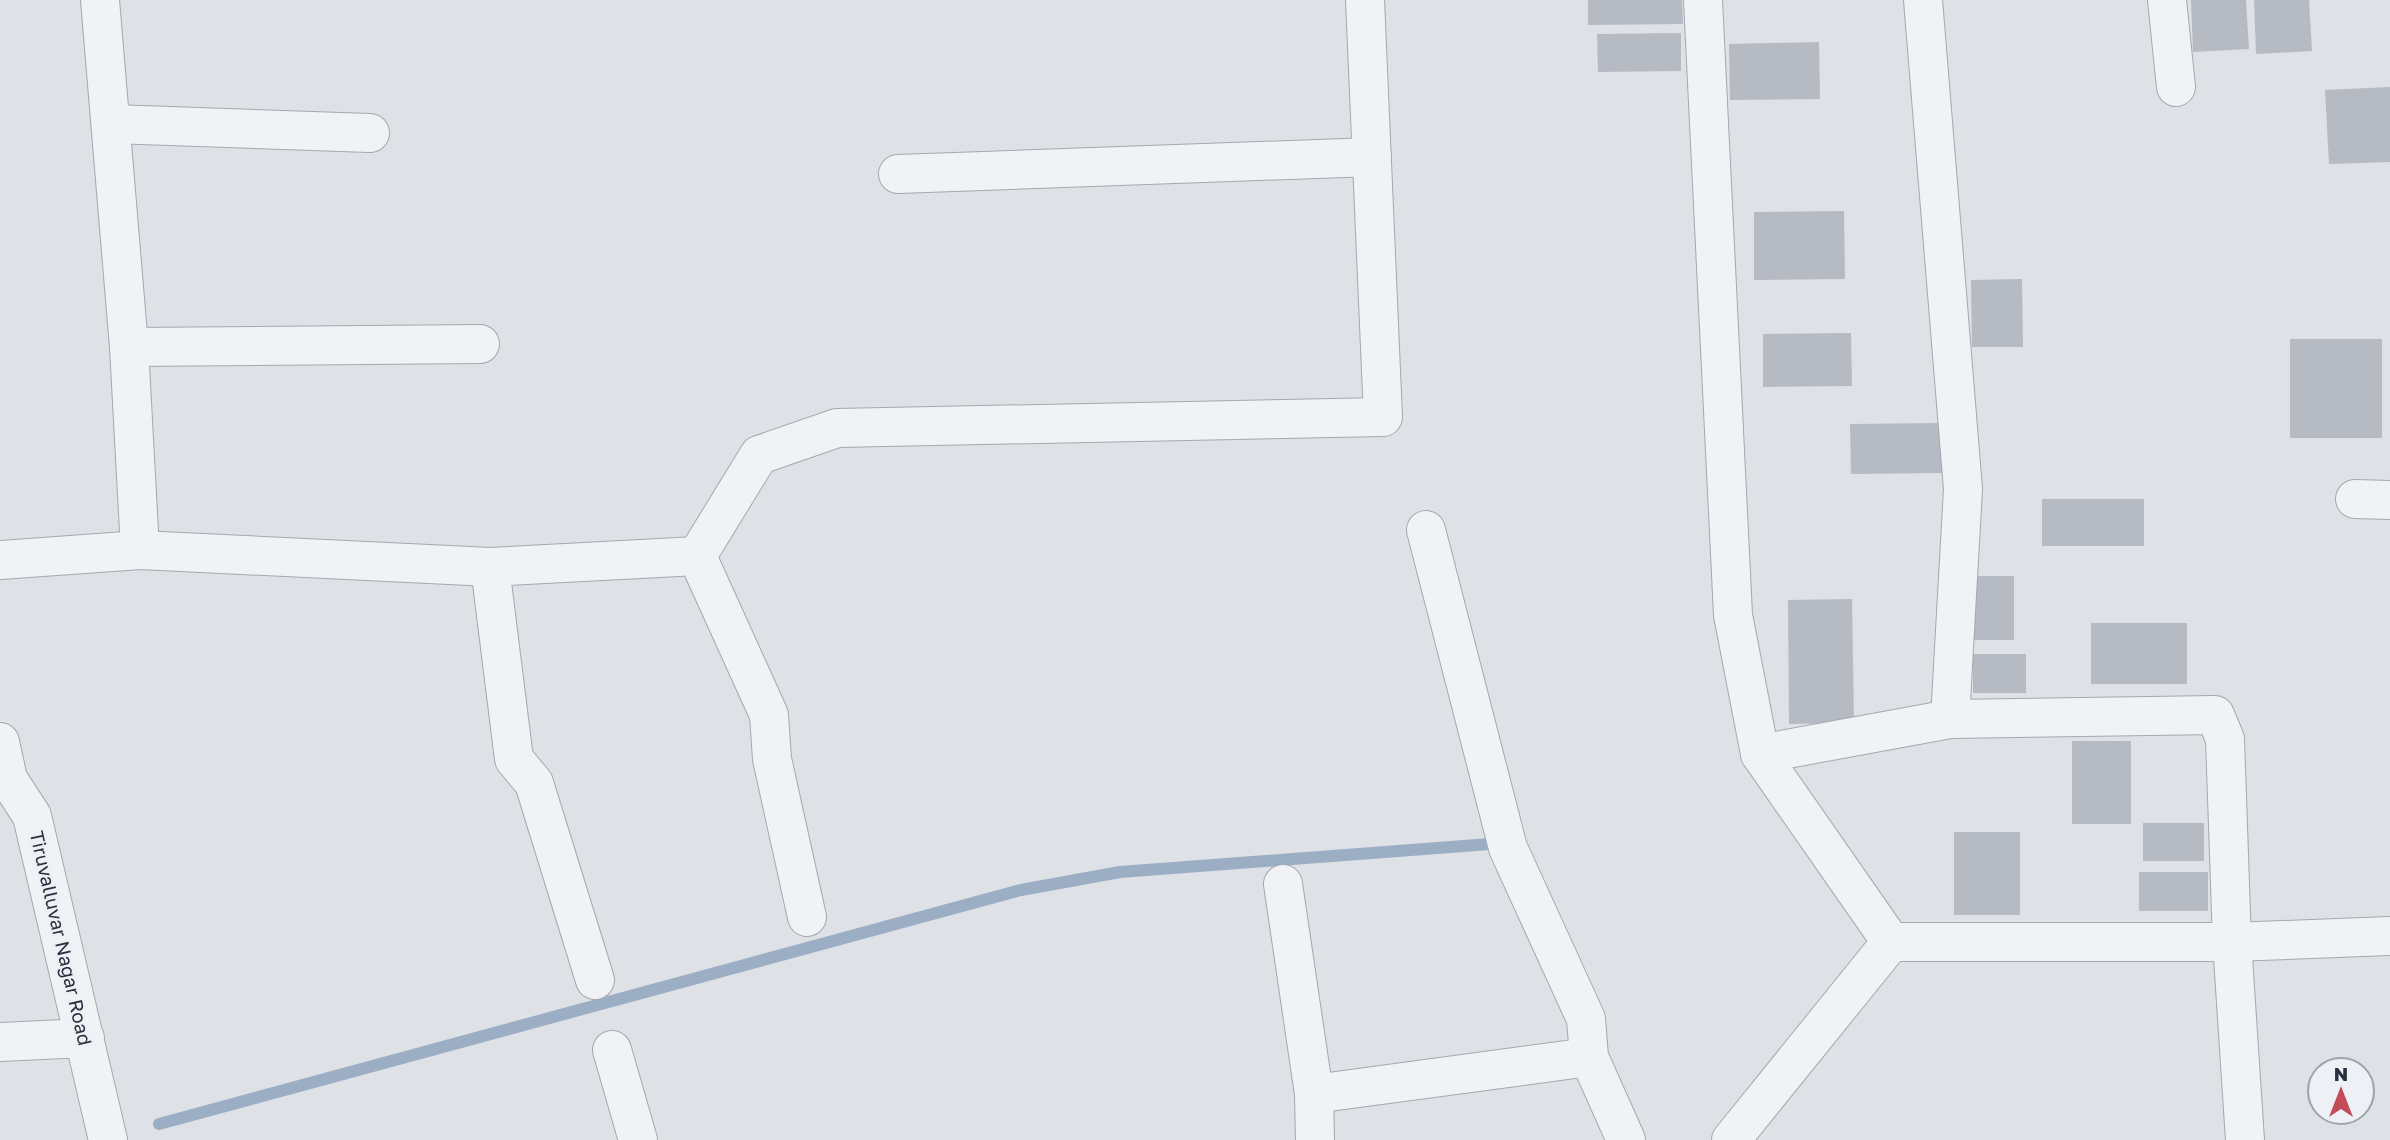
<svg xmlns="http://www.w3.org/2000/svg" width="2390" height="1140" font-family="'Golos Text',sans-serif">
<rect width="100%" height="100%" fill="#dee1e6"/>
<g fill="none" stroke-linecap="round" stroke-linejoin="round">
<polyline stroke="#9caec4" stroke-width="12" points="159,1124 1021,890 1120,872 1490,844"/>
</g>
<g fill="#b6bac3">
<polygon points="1588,0 1682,0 1683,24 1588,25"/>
<polygon points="2191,0 2246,0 2249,49 2193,52"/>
<polygon points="2254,0 2309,0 2312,51 2256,54"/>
<polygon points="1681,33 1681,71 1598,72 1597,34"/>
<polygon points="1819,42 1820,99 1730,100 1729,44"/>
<polygon points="2390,87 2390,162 2329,164 2325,90"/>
<polygon points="1844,211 1845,279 1754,280 1754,212"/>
<polygon points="2022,279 2023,347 1972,347 1971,280"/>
<polygon points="1851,333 1852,386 1763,387 1763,334"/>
<rect x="2290" y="339" width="92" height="99"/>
<polygon points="1941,423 1942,473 1851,474 1850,424"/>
<rect x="2042" y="499" width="102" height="47"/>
<rect x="1964" y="576" width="50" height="64"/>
<polygon points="1852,599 1854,723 1789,724 1788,600"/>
<rect x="2091" y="623" width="96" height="61"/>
<rect x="1973" y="654" width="53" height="39"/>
<rect x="2072" y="741" width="59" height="83"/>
<rect x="2143" y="823" width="61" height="38"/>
<rect x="1954" y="832" width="66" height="83"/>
<rect x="2139" y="872" width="69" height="39"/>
</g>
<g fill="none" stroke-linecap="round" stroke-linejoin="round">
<g stroke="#a4a8b0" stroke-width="40">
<g id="minor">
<polyline points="100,0 129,347 140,550"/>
<polyline points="1703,0 1733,615 1760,754 1891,942"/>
<polyline points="1923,0 1963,489 1950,719"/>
<polyline points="2167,0 2176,87"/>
<polyline points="112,124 370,133"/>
<polyline points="898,174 1372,157"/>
<polyline points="129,347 480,344"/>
<polyline points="2355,499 2390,500"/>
<polyline points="1426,530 1508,848 1586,1019 1589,1057 1626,1140"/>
<polyline points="697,556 759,455 837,428 1383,417 1365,0"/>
<polyline points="697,556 769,715 772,759 807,917"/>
<polyline points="0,560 140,550 490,567 697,556"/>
<polyline points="490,567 514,759 534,783 595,980"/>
<polyline points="0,742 8,779 32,816 108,1140"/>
<polyline points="1760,754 1950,719 2215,715 2225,739 2232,942 2245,1140"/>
<polyline points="1283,884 1314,1094 1315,1140"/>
<polyline points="0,1042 85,1038"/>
<polyline points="612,1050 638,1140"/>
<polyline points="1314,1094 1589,1057"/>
<polyline points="1731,1140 1891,942 2232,942 2390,936"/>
</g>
</g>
<use href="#minor" stroke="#f0f2f5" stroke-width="38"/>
</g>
<g text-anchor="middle" stroke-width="6" stroke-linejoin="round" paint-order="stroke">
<g font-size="19" fill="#292f3c" stroke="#edf0f4">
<text transform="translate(61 938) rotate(77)" y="7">Tiruvalluvar Nagar Road</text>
</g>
</g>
<g transform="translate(2341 1091)"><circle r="33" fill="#edf0f4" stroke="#9fa3aa" stroke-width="2"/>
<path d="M0-5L12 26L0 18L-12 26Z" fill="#c34c5a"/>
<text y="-10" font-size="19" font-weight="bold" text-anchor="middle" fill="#292f3c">N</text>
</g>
</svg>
